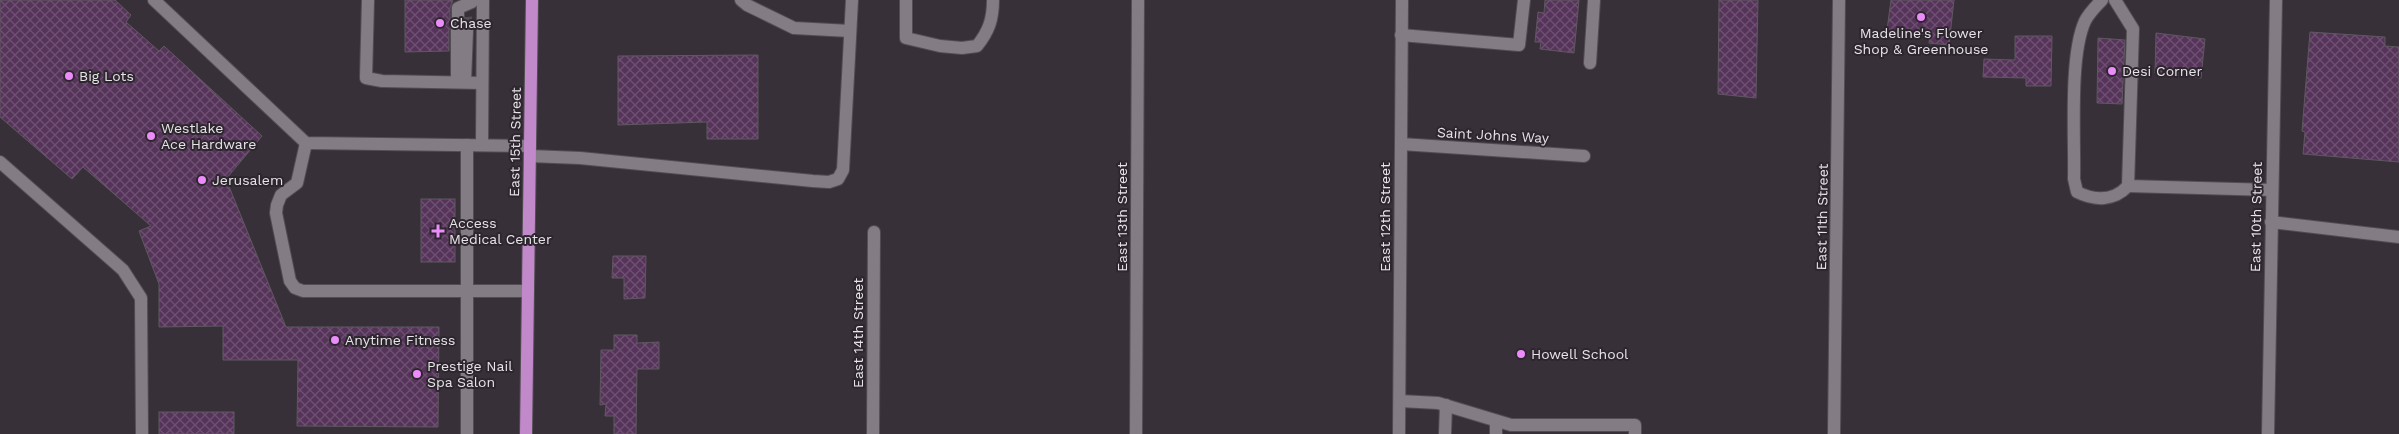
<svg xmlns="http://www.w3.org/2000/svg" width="2399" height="434" font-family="'Work Sans',sans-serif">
<defs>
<pattern id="building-cross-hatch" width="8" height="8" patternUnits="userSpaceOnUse" patternTransform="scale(1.25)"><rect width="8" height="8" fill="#56345a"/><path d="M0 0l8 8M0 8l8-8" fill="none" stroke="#6e5172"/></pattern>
</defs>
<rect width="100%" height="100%" fill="#373038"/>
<g fill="url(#building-cross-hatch)" stroke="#5f5860">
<polygon points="0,0 115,0 131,15 126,22 159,51 164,46 262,136 226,179 286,327 439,327 438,427 297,426 298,360 223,360 223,326 159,327 159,284 139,231 151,226 83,167 72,179 0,117"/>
<polygon points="405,0 453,0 450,8 450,17 453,23 449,30 449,51 405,52"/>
<polygon points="1545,0 1579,0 1574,53 1540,49 1541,42 1535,42 1538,12 1544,13"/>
<polygon points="1719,0 1758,0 1756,98 1718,94"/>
<polygon points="1891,0 1954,0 1949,45 1929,43 1930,35 1887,30"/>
<polygon points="2310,32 2385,37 2385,46 2399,47 2399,162 2303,154 2305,132 2302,131"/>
<polygon points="2156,33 2205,39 2201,78 2155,73"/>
<polygon points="2015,36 2052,36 2051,86 2026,86 2026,78 1983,77 1984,59 2015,60"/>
<polygon points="2098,38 2125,40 2122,104 2097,103"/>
<polygon points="758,55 758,139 707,139 707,122 618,125 618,56"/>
<rect x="421" y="199" width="34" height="63"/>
<polygon points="613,256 646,256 645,298 624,299 624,278 612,278"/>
<polygon points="614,335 637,335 637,343 659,342 659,369 637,369 636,434 614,434 614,416 605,416 606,404 600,405 601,350 614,350"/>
<rect x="159" y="412" width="75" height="22"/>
</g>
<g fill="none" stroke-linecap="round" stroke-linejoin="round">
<polyline stroke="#514b52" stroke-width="12" stroke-dasharray="12 6" stroke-linecap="butt" points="466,17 467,30"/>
<g stroke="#524d53" stroke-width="14">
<g id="minor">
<polyline points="154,0 306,143 530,146"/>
<polyline points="368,0 366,78 382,81 482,83"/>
<polyline points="741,0 747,5 794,28 850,31"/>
<path d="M906 0V38L940 46 962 48 977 46C989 31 993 19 993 0"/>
<path d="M2102 0C2096 6 2089 13 2085 21 2069 56 2075 138 2074 179L2077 192C2095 201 2114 201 2128 186L2133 29 2115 0"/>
<polyline points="458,17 458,8 472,2"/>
<polyline points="1401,35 1519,45 1524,0"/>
<polyline points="1590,63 1594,0"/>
<polyline points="457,77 457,30"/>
<polyline points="465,82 467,30"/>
<polyline points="306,143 297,183 281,195 277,205 276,213 290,281 295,288 303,291 528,291"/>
<polyline points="1401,144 1584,156"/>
<polyline points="467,145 467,434"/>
<polyline points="482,145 483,0"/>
<polyline points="530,156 580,158 813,181 829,182 838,179 843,170 852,0"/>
<polyline points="0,162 123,270 141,298 142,434"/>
<polyline points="2128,186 2272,190"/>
<polyline points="2271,222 2399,237"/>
<polyline points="1400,401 1438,403 1511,425 1635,425 1635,434"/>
<polyline points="873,434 874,232"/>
<polyline points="1136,434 1138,0"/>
<polyline points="1399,434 1402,0"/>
<polyline points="1445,434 1446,405"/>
<polyline points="1496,434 1496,421"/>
<polyline points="1834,434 1839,0"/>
<polyline points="2268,434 2276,0"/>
</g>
</g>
<g stroke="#524d53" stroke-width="14">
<polyline id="major" points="526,434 532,0"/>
</g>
<use href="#minor" stroke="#847c85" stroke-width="12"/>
<use href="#major" stroke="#c189c9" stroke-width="12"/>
</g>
<g fill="#ec8cfa" stroke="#2d262e" stroke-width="2">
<circle cx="1921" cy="17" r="5"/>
<circle cx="440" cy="23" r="5"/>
<circle cx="2112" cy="71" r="5"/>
<circle cx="69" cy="76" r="5"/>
<circle cx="151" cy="136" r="5"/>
<circle cx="202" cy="180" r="5"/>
<path d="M435.5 223.5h5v5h5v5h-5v5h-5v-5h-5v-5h5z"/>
<circle cx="335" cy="340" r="5"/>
<circle cx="1521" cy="354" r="5"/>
<circle cx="417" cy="374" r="5"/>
</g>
<g text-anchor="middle" stroke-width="4" stroke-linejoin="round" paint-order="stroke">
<g font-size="14" fill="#e7e3e8" stroke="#2d262e" text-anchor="start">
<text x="450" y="28">Chase</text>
<text x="1921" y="38" text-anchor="middle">Madeline's Flower<tspan x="1921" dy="16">Shop &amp; Greenhouse</tspan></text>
<text x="2122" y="76">Desi Corner</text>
<text x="79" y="81">Big Lots</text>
<text x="161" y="133">Westlake<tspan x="161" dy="16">Ace Hardware</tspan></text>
<text x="212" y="185">Jerusalem</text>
<text x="449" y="228">Access<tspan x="449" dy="16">Medical Center</tspan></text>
<text x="345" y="345">Anytime Fitness</text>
<text x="1531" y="359">Howell School</text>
<text x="427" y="371">Prestige Nail<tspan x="427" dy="16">Spa Salon</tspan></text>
</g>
<g font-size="14" fill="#e7e3e8" stroke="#2d262e">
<text transform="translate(1493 135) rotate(3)" y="5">Saint Johns Way</text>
<text transform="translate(515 142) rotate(-89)" y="5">East 15th Street</text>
<text transform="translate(1122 217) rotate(-90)" y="5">East 13th Street</text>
<text transform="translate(1385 217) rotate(-90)" y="5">East 12th Street</text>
<text transform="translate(1822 217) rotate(-89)" y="5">East 11th Street</text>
<text transform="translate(2256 217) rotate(-89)" y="5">East 10th Street</text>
<text transform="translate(858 333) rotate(-90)" y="5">East 14th Street</text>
</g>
</g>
</svg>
